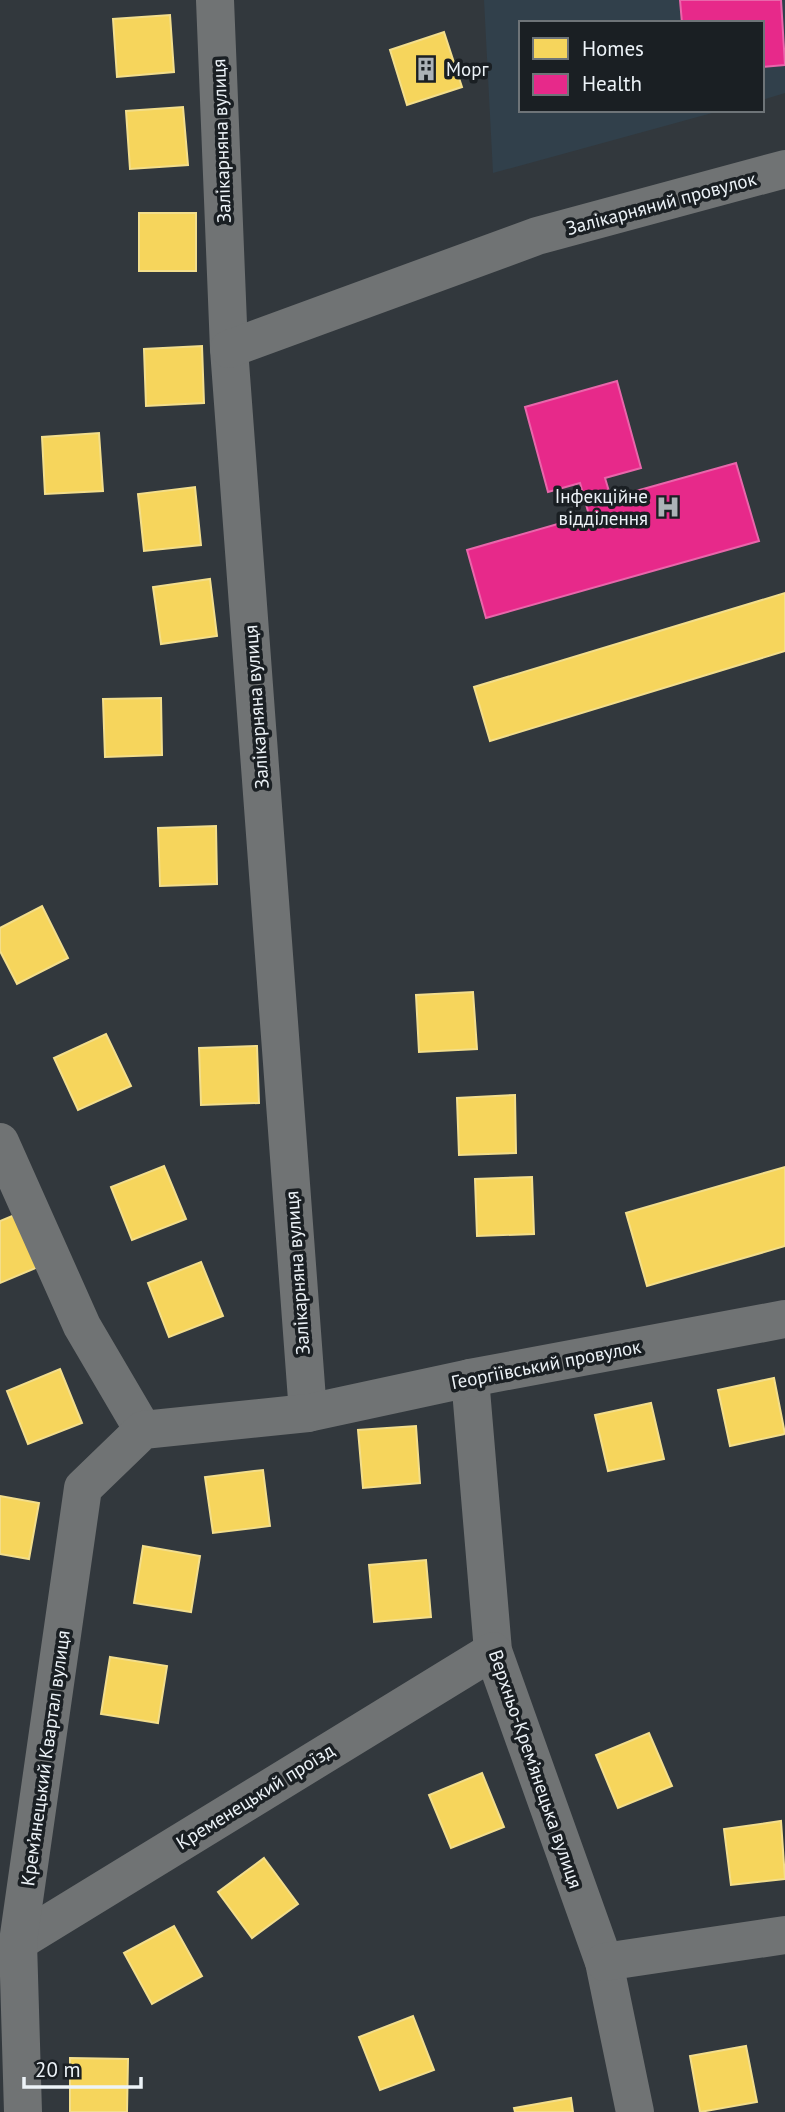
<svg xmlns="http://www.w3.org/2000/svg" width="785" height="2112" font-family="'PT Sans',sans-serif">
<rect width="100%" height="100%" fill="#32383d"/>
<polygon fill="#31404b" points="484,0 785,0 785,93 762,100 762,23 521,23 521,110 723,110 493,173"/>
<g fill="#f6d55c" stroke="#f3de8b" stroke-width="2">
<polygon points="170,15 174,72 117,77 113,19"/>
<polygon points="444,32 462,87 407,105 390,50"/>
<polygon points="183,107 188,165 130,169 126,111"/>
<rect x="139" y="213" width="57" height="58"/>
<polygon points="202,346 204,403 146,406 144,349"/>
<polygon points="99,433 103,491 45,494 42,437"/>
<polygon points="195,487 201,545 144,551 138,494"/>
<polygon points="210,579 217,636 161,644 153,587"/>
<polygon points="785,593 785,651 490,741 474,687"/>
<polygon points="161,698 162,755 105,757 103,699"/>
<polygon points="216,826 217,884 160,886 158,828"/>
<polygon points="42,906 68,958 17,984 0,951 0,928"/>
<polygon points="473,992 477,1049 419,1052 416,995"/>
<polygon points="106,1034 131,1086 78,1110 54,1058"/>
<polygon points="257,1046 259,1103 201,1105 199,1048"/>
<polygon points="515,1095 516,1153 459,1155 457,1098"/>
<polygon points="164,1166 186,1219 132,1240 111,1187"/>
<polygon points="785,1167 785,1246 647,1286 626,1213"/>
<polygon points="532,1177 534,1234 477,1236 475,1179"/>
<polygon points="29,1209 50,1262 0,1283 0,1221"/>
<polygon points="201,1262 223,1316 169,1337 148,1283"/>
<polygon points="60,1369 82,1423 28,1444 7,1391"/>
<polygon points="774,1378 785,1434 730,1446 718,1390"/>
<polygon points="651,1403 664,1459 608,1471 595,1415"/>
<polygon points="416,1426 420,1483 363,1488 358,1430"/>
<polygon points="263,1470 270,1526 213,1533 205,1477"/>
<polygon points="0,1496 39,1503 29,1559 0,1554"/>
<polygon points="143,1546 200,1556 191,1612 134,1603"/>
<polygon points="426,1560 431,1617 374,1622 369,1565"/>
<polygon points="110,1657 167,1666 158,1723 101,1714"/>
<polygon points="649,1733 672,1786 618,1808 596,1755"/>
<polygon points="482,1773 504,1827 451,1848 429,1795"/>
<polygon points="781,1821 785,1879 731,1885 724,1829"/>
<polygon points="264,1858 298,1904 252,1938 218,1892"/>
<polygon points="174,1926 202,1976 152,2004 124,1953"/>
<polygon points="413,2016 434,2070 380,2090 359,2037"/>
<polygon points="746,2046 757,2102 700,2112 690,2056"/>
<polygon points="70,2058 128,2059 127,2112 70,2112"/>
<polygon points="571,2098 573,2112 515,2112 514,2108"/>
</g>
<g fill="#e7298a" stroke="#e966ab" stroke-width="2">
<polygon points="680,0 781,0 785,65 762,67 762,23 682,23"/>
<polygon points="617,381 641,468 605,478 611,498 736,463 759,541 486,618 467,550 589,515 580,483 548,492 525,407"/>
</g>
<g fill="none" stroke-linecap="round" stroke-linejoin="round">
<g stroke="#707374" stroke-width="38">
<polyline points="215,0 229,349 308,1413"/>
<polyline points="229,349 537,236 785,169"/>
<polyline points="0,1142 82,1326 143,1430"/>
<polyline points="470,1378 493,1651 604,1962 635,2112"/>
<polyline points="18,1942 493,1651"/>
<polyline points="604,1962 785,1935"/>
<polyline points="23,2112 18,1942 83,1488 143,1430 308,1413 470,1378 785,1319"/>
</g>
</g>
<defs>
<g id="building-bare" transform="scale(1.89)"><path d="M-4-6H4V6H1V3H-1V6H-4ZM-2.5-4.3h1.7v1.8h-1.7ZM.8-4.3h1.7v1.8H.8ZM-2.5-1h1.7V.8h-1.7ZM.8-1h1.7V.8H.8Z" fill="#acb2b7" stroke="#1a1f23" stroke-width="2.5" paint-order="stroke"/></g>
<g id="hospital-bare" transform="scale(1.89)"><path d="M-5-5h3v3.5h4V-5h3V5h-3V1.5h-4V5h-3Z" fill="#acb2b7" stroke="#1a1f23" stroke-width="2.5" paint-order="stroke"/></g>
</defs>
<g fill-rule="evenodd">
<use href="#building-bare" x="426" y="69"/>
<use href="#hospital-bare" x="668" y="507"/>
</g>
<g text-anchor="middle" stroke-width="7" stroke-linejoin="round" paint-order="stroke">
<g font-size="19" fill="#edf3f8" stroke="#1a1f23" text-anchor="start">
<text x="446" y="76">Морг</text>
<text x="648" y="503" text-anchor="end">Інфекційне<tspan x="648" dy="22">відділення</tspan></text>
</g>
<g font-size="19" fill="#edf3f8" stroke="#1a1f23">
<text transform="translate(221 141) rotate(-92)" y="7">Залікарняна вулиця</text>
<text transform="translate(661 203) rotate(-15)" y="7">Залікарняний провулок</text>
<text transform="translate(256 707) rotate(-94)" y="7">Залікарняна вулиця</text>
<text transform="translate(297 1273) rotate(-94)" y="7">Залікарняна вулиця</text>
<text transform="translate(546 1364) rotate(-11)" y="7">Георгіївський провулок</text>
<text transform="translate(45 1758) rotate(-82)" y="7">Крем’янецький Квартал вулиця</text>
<text transform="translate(536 1769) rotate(71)" y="7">Верхньо-Крем’янецька вулиця</text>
<text transform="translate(255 1796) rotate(-32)" y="7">Кременецький проїзд</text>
</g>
</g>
<rect x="519" y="21" width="245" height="91" fill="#1a1f23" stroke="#6e7478" stroke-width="2"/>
<rect x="533" y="38" width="35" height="21" fill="#f6d55c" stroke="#6e7478" stroke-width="2"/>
<text x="582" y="56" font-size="21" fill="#edf3f8">Homes</text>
<rect x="533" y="74" width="35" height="21" fill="#e7298a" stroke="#6e7478" stroke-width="2"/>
<text x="582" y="91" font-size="21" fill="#edf3f8">Health</text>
<path d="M24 2077v10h117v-10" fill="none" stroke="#edf3f8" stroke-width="3.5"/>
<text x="35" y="2077" font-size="21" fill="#edf3f8" stroke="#1a1f23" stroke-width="5" paint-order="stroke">20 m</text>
</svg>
